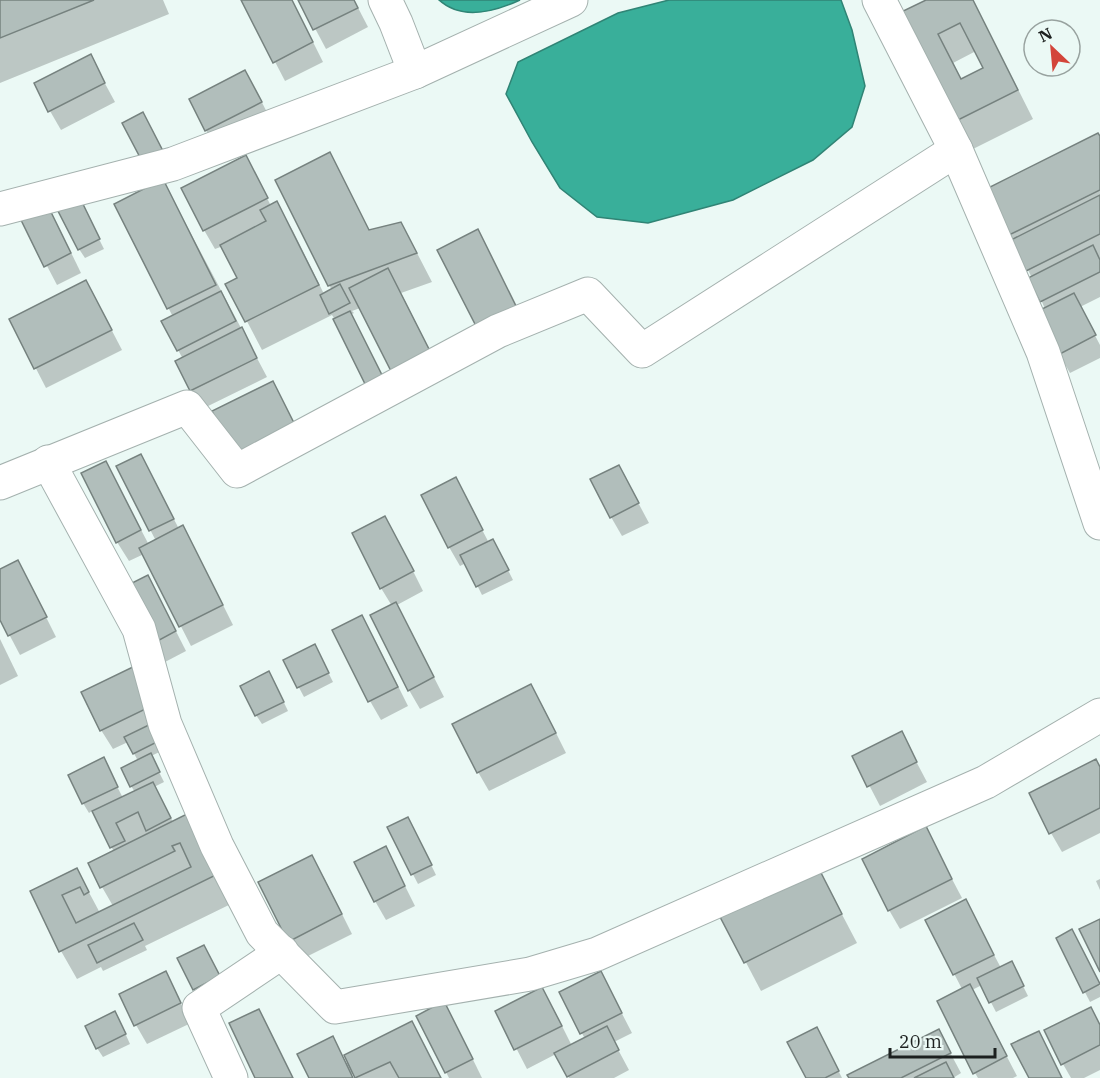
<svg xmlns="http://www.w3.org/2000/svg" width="1100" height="1078" font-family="'IBM Plex Serif',serif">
<rect width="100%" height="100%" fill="#ebf9f5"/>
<g fill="#39af9a" stroke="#308475" stroke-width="1.5">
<path d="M439 0H520C494 12 462 21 439 0Z"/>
<polygon points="669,0 841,0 852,30 865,86 852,127 813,160 733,200 648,223 597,217 560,188 532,142 506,94 518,62 618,13"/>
</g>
<g fill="#0003" fill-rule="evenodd">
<polygon points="0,0 163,0 169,14 0,83"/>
<polygon points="243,0 292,0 323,62 285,81"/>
<polygon points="300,0 354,0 368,27 326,49"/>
<path d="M930 0H973L1033 119 971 150 955 121ZM976 51 985 69 962 80 953 63Z"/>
<polygon points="90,56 115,102 61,130 50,111"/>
<polygon points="256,91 272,122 217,149 206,130"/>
<polygon points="1100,138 1100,297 1080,307 1100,345 1100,358 1070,373 1059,354 1045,309 1032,278 988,190"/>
<polygon points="329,154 370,231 417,253 432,282 401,293 444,379 407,398 360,308 352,311 354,313 350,315 335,320 332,315 262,350 228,285 239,279 223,246 215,249 204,230 256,176 271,206 276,203 293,231 324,294 332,290 329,285"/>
<polygon points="163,181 267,377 202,409 191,390 183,359 178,350 173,317 116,204"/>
<polygon points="85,211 104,249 85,258 79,249"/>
<polygon points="23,220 59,228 81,273 57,285"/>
<polygon points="97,302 122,350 46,388 11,320"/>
<polygon points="106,463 149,545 156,541 118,467 151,475 179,529 183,527 194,547 233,625 191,646 144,554 129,561 117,542"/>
<polygon points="619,467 649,523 622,536 611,517"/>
<polygon points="466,499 489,543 498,550 513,580 482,595 466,563 460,566 449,547"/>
<polygon points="396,537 423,591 397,605 444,697 420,709 409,690 392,606 381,588"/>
<polygon points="18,561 56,637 20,655 0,617 0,570"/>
<polygon points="126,588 158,596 186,651 165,662"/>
<polygon points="373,636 408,706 381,720 370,701"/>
<polygon points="0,639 18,676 0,685"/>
<polygon points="320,656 333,682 304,697 285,661"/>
<polygon points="138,666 172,746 151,756 164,782 154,787 173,822 235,902 145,946 147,950 103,971 101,967 77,979 61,951 32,892 77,870 100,913 113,906 102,887 114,852 93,810 89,813 83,803 108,769 123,798 135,792 131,786 138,761 128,742 113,749 101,730"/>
<polygon points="274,682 288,711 262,724 256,715"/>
<polygon points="542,705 566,753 489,791 478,772"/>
<polygon points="901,733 927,782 880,806 854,756"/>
<polygon points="1100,769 1100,833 1062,852 1051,833"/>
<polygon points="389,828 413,828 436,875 418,884"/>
<polygon points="925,828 962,898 900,929 889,910"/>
<polygon points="816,865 857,943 761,991 720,913"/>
<polygon points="396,868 415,906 386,920 375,901"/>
<polygon points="323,876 352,934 300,960 289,941"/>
<polygon points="1100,879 1100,890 1096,881"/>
<polygon points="927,921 976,921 1001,968 1016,972 1028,996 996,1012 982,985 972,990 1017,1076 1013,1078 978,1078 975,1073 962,989"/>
<polygon points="1058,939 1077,941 1100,986 1100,997 1090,1002"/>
<polygon points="165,973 191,1023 147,1044 136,1025"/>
<polygon points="601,973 632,1033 614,1042 629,1070 614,1078 569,1078 556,1054 527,1069 497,1011 553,1008 572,1046 585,1039 561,993"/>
<polygon points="418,1016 455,1023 482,1078 449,1078"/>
<polygon points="120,1022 130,1044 103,1057 97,1048"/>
<polygon points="411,1023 441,1078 356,1078 354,1073 351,1074 353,1078 311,1078 332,1038 346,1063"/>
<polygon points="1100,1025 1100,1070 1084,1078 1071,1078 1063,1064"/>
<polygon points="938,1030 961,1073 953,1078 851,1078"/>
<polygon points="827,1048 842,1078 807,1078"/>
</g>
<g fill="#b1bebb" stroke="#76827f" stroke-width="1.5" fill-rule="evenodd">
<polygon points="0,0 94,0 0,38"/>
<polygon points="241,0 292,0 313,42 273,63"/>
<polygon points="298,0 354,0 358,8 313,30"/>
<path d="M926 0H973L1018 90 954 122 899 13ZM960 23 983 68 961 79 938 34Z"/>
<polygon points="91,54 105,83 48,112 34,83"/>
<polygon points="245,70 262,102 205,131 189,99"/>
<polygon points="143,112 164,153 143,163 122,123"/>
<polygon points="1098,133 1100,136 1100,190 1009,235 986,189"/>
<polygon points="330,152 369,230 401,222 417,253 328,286 275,180"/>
<polygon points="246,155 268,198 203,231 181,188"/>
<polygon points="163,179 216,285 167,309 114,204"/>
<polygon points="1100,195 1100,234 1026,271 1011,240"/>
<polygon points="81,200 100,239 78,250 58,211"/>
<polygon points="277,201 319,285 245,322 225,284 237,278 220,245 266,221 260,210"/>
<polygon points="48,206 71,253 44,267 21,220"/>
<polygon points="478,229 516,306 476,326 437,250"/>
<polygon points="1093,245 1100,260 1100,272 1040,302 1028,278"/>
<polygon points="388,268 434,359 395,379 349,288"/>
<polygon points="86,280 112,330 34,369 9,319"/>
<polygon points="340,284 350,303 329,314 320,295"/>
<polygon points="221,291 236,321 177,351 161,321"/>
<polygon points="1074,293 1096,335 1058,355 1036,312"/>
<polygon points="350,311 385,381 368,390 333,319"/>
<polygon points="242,327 257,358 190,391 175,361"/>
<polygon points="273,381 296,427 235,457 212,411"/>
<polygon points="141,454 174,519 149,531 116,466"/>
<polygon points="106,461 141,530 116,543 81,473"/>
<polygon points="619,465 639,503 610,518 590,479"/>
<polygon points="456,477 483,530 448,548 421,495"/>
<polygon points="385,516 414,571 380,589 352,533"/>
<polygon points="183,525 223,605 179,627 139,548"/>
<polygon points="493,539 509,570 476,587 460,555"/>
<polygon points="18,560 47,617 8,636 0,620 0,569"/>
<polygon points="148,575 176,631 152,644 124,587"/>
<polygon points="396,602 434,677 408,691 370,615"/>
<polygon points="362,615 398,687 368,702 332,630"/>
<polygon points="315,644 329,673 297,688 283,660"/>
<polygon points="139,664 158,703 100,731 81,692"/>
<polygon points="269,671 284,702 255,716 240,686"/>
<polygon points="531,684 556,733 477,773 452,724"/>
<polygon points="159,720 167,737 133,754 124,737"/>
<polygon points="902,731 917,762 867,787 852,756"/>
<polygon points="151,753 160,772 130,787 121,768"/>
<polygon points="104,757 118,787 82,804 68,775"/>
<polygon points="1096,759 1100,767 1100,808 1049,834 1029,793"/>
<polygon points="153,782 171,818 146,831 138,812 116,823 125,841 110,848 92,811"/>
<polygon points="191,812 220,873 59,952 30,891 77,868 89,892 84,895 80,887 62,895 76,923 191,867 180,843 172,846 175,851 100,888 88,863"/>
<polygon points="408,817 432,865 411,875 387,827"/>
<polygon points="926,826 952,879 888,911 862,859"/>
<polygon points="386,846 405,886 374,902 354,862"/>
<polygon points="312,855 342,914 288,942 258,882"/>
<polygon points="816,863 842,914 744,963 718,913"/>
<polygon points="966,899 994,955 953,975 925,920"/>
<polygon points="1100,919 1100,972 1079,929"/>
<polygon points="134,923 143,940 97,963 88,945"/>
<polygon points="1072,929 1100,984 1083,993 1056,938"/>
<polygon points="204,945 220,976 193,990 177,958"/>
<polygon points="1012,961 1024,986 989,1003 977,978"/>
<polygon points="166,971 181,1003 134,1026 119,994"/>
<polygon points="601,971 622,1013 580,1034 559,992"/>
<polygon points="970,984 1007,1056 973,1074 937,1001"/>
<polygon points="542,987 562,1026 514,1050 495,1011"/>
<polygon points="444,1001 473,1059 445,1073 416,1016"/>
<polygon points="1091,1007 1100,1025 1100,1045 1061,1065 1044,1030"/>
<polygon points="259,1009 293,1078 255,1078 229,1023"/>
<polygon points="115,1011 126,1034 96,1049 85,1026"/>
<polygon points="412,1021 441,1078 399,1078 390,1062 355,1078 344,1055"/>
<polygon points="607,1026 619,1050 567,1077 554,1053"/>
<polygon points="817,1027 839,1071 825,1078 806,1078 787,1042"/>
<polygon points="939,1029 951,1053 901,1078 849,1078 847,1075"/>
<polygon points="1039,1031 1062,1078 1029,1078 1011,1044"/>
<polygon points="333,1036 353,1078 309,1078 297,1054"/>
<polygon points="946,1062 954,1078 914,1078"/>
</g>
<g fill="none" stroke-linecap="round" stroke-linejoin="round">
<g stroke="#a4b1ae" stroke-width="35">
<g id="minor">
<polyline points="385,0 396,23 415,72"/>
<polyline points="879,0 956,150 1043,352 1100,523"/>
<polyline points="0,209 173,164 415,72 571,0"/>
<polyline points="48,462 139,629 165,724 217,846 262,933 335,1007 530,974 597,954 986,782 1100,715"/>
<polyline points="0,483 187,407 237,471 498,331 588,294 642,351 956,150"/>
<polyline points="231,1078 199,1008 282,952"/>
</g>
</g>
<use href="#minor" stroke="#fff" stroke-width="33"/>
</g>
<g transform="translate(1052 48) rotate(334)"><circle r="28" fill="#ebf9f5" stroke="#98a29f" stroke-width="1.5"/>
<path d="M0-4.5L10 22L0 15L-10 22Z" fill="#d3453a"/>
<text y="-9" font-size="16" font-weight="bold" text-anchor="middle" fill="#1c201f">N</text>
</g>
<path d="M890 1048v9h105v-9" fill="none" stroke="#1c201f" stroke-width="3"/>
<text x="899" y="1048" font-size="18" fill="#1c201f" stroke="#ebf9f5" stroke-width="4.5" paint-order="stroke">20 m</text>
</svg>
